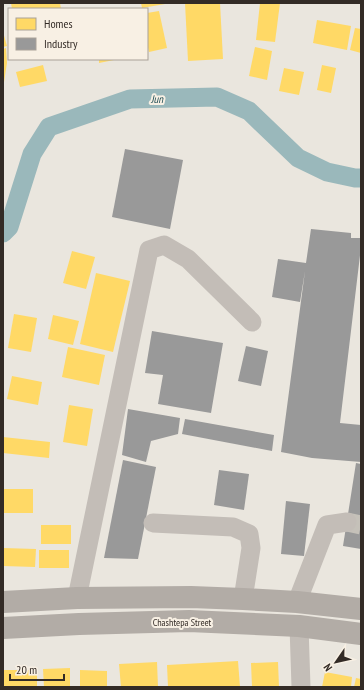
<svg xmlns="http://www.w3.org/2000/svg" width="364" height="690" font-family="'PT Sans Narrow',sans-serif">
<rect width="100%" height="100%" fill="#eae6de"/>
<g fill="#ffd966">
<polygon points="11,3 60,3 61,9 12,9"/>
<polygon points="141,3 165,3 165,4 142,8"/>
<polygon points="185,3 220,3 223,59 188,61"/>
<polygon points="260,3 280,3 275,42 256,40"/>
<polygon points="159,11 167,48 149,52 147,43 147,13"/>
<polygon points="317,20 351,26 347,50 313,43"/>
<polygon points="355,28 361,29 361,53 350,50"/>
<polygon points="3,32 7,46 3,47"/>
<polygon points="255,47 272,51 267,80 249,76"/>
<polygon points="6,48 7,63 4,82 3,81 3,49"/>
<polygon points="99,59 114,59 114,60 99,63"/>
<polygon points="43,65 47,81 20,87 16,72"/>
<polygon points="322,65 336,68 331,93 317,90"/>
<polygon points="284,68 304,72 299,95 279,91"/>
<polygon points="72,251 95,257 86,289 63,283"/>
<polygon points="96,273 130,281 113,352 80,344"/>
<polygon points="14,314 37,318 31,352 8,348"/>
<polygon points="53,315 79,321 73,345 48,339"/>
<polygon points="68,347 105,355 99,385 62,377"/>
<polygon points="12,376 42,382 38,405 7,399"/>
<polygon points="69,405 93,409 87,446 63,442"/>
<polygon points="3,437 50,442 49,458 3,453"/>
<rect x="3" y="489" width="30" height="24"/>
<rect x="41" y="525" width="30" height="19"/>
<polygon points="3,548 36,549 35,567 3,566"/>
<rect x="39" y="550" width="30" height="18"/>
<polygon points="238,661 240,687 168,687 167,665"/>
<polygon points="157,662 158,687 121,687 119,664"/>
<polygon points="278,662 279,687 252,687 251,663"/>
<polygon points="70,668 70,687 44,687 43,669"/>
<rect x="3" y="670" width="34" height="17"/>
<polygon points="80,670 107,671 107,687 80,687"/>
<polygon points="325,672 352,677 351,687 322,687"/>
<polygon points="356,678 361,679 361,687 354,687"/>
</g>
<g fill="#999">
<polygon points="125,149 183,160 170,229 112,217"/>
<polygon points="311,229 351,233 351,238 361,238 361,247 340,423 361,425 361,462 312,458 281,452 305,271 300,302 272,297 278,259 306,263"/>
<polygon points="152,331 223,343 211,413 158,404 163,375 145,373"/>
<polygon points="246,346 268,351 261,386 238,381"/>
<polygon points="128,409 180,418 178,434 151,441 146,462 122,455"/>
<polygon points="185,419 274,435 272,451 182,434"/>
<polygon points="123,460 156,467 138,559 104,558"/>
<polygon points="356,463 361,464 361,549 343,546"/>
<polygon points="219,470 249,474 244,510 214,505"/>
<polygon points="286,501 310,504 304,556 281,554"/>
</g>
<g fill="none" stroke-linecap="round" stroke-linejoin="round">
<polyline stroke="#9ab8bb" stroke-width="19" points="3,233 9,227 32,154 49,127 130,99 217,97 249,111 298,158 327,172 355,178 361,178"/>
<polyline stroke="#c5c1b9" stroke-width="19" stroke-dasharray="19 10" stroke-linecap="butt" points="347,522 361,525"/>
<g stroke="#c3bdb7" stroke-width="19">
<polyline points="153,523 233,527 249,534 251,548 243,599"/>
<polyline points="77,598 149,250 164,245 188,259 252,322"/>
<polyline points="297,602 327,525 347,522"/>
<polyline points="299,626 301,687"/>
</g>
<g stroke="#b2aca6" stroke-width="22">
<polyline points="3,602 77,598 191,597 243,599 297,602 361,609"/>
<polyline points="3,628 79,624 189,621 299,626 361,634"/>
</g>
</g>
<g text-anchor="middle" stroke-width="4" stroke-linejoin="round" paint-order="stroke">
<g font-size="10" fill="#332b26" stroke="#f8f0e4">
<text x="182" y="626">Chashtepa Street</text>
</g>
<g font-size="11" font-style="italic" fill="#1d4b53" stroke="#f8f0e4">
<text transform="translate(157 99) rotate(-1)" y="4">Jun</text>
</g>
</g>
<rect width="364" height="690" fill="none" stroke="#332b26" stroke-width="8"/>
<rect x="8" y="8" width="140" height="52" fill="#f8f0e4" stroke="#a9a198"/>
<rect x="16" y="18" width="20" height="12" fill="#ffd966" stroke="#a9a198"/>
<text x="44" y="28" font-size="12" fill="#332b26">Homes</text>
<rect x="16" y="38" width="20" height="12" fill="#999999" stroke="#a9a198"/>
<text x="44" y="48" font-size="12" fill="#332b26">Industry</text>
<g transform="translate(336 662) rotate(236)" stroke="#f8f0e4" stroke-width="3" paint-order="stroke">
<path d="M0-3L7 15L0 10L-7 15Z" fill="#332b26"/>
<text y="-6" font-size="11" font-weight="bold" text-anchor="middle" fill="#332b26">N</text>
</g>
<path d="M10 674v6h54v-6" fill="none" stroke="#332b26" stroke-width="2"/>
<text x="16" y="674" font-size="12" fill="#332b26" stroke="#f8f0e4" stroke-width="3" paint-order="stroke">20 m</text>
</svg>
